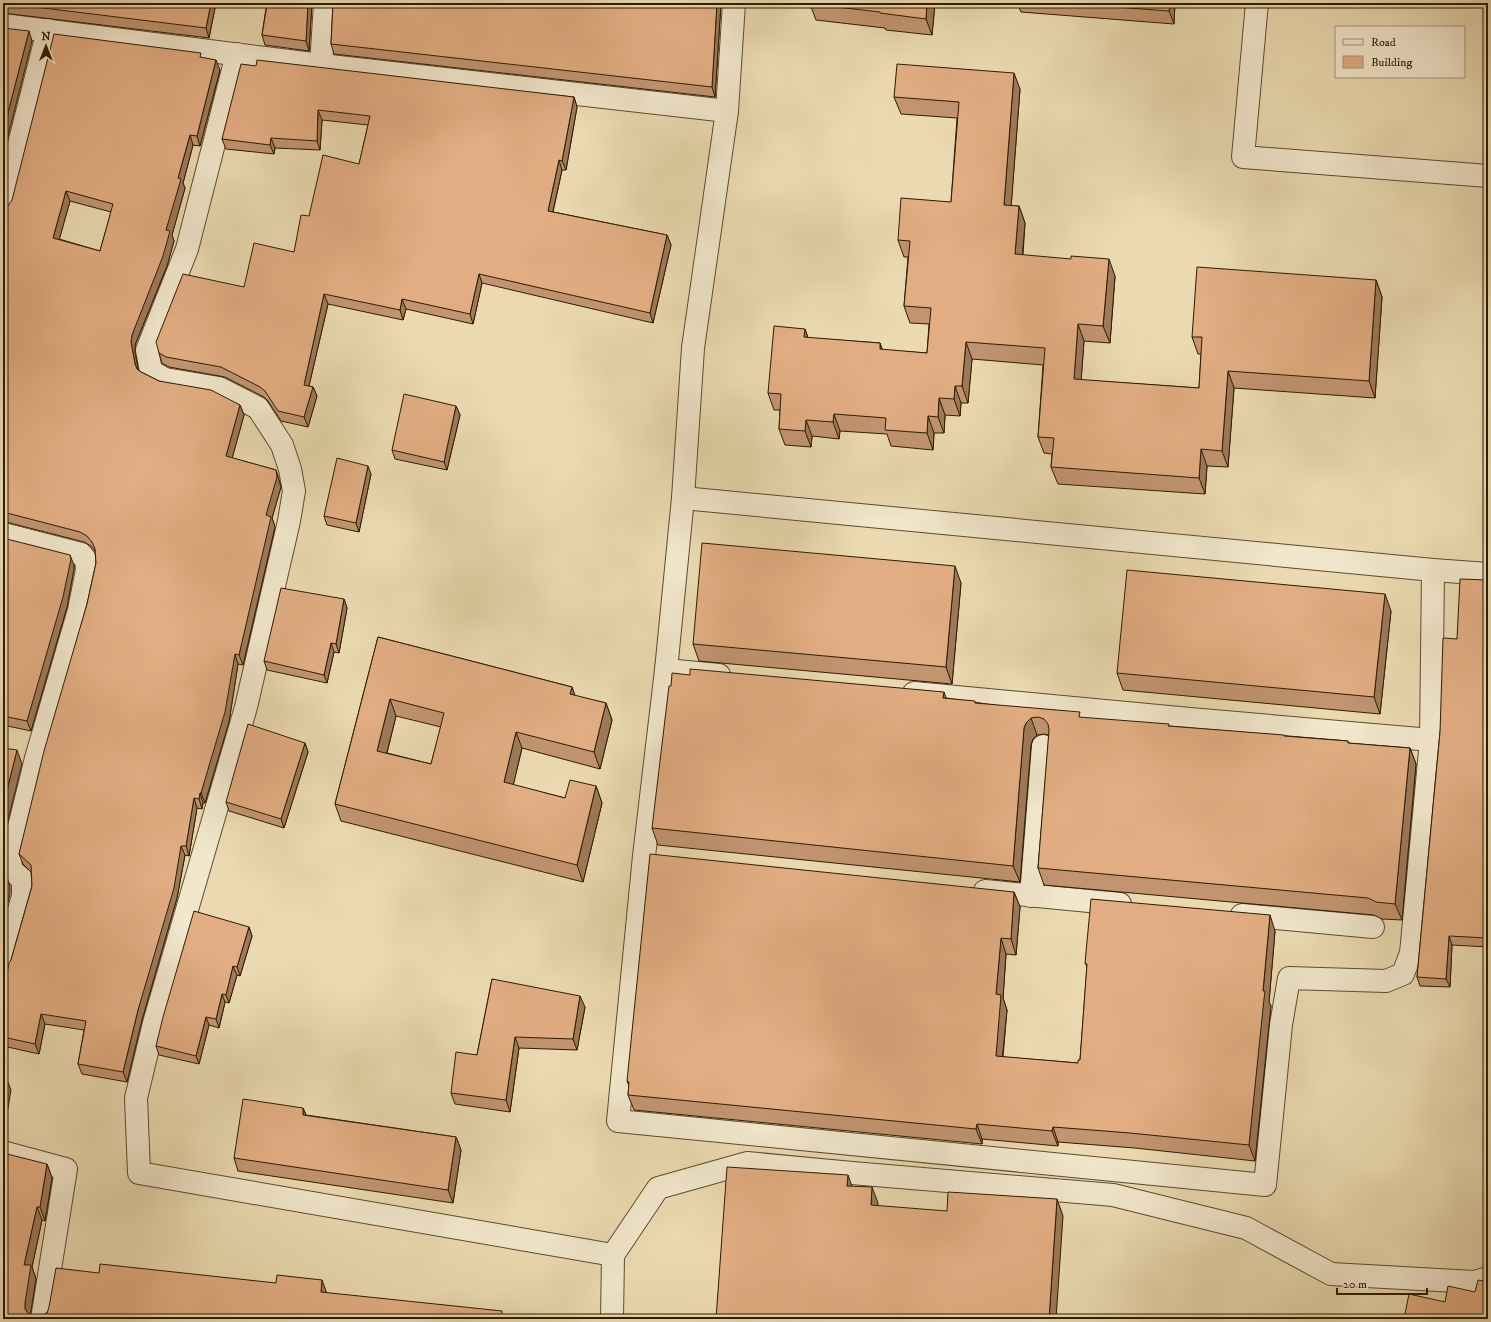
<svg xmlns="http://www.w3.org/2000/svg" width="1491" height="1322" font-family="'IM FELL DW Pica',serif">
<rect width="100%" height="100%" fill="#ebdab1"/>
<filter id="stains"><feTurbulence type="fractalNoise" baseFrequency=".005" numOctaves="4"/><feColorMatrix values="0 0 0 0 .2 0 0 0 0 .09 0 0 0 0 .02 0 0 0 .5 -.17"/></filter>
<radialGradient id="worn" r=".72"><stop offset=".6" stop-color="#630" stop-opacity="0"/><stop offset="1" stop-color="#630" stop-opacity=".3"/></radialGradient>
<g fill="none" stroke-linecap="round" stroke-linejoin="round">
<g stroke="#5d4b2e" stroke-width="24">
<g id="street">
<polyline points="734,3 727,111 693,348 683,498 666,670 644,856 618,1121 1265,1185 1281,1025 1289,978 1386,981 1403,974 1411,953 1431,740 1433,570"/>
<polyline points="1257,3 1243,157 1488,176"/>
<polyline points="3,25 321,65 727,111"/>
<polyline points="237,54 187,249 147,350 151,371 165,379 219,388 258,408 282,445 290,469 294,491 289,521 246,707 154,1023 136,1098 139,1173 613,1255"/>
<polyline points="321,65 325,3"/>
<polyline points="3,207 48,30"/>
<polyline points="683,498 1433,570 1488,574"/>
<polyline points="3,534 81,554 86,560 87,570 79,610 36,758 9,868 3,866"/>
<polyline points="666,670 719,675"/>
<polyline points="914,693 1190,719 1431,740"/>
<polyline points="985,891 1120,904"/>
<polyline points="1031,896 1043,746"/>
<polyline points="1242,915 1373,927"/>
<polyline points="3,966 23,896 23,880 9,868"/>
<polyline points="3,1152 66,1169 42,1319"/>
<polyline points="612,1319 613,1255 658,1188 747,1163 852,1173 1113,1195 1246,1228 1331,1274 1474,1282 1488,1278"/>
</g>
</g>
<use href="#street" stroke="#f2e7cc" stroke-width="22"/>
</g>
<g fill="#c29570" stroke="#2e1b02" fill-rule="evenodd">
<polygon points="3,3 216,3 209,38 3,13"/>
<polygon points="265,3 312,3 309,51 265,45 262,35 266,8 265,4"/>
<polygon points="333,3 721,3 715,97 334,54 331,44"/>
<polygon points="935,3 932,35 886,30 885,28 816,20 810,4"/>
<polygon points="1017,3 1175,3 1174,24 1021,12"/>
<path d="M202 58 220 70 200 146 193 145 183 183 185 188 172 235 174 241 167 266 135 345V352L138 369 141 372 159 381 240 405 244 415 232 458 276 470 279 480 281 487 272 518 275 527 243 665 238 664 229 722 205 803H203L202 809 197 808 189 856 185 855 177 898 142 1020 127 1082 82 1074 78 1064 84 1030 45 1024 39 1054 3 1046V994L11 960 32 886 31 872 23 864 19 854 87 604 96 563 95 551 91 546 84 542 6 522H3V209L8 206ZM70 201 111 212 100 251 59 239Z"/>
<polygon points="256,66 574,97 577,107 566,170 562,170 553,212 667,235 671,245 653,323 482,283 473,324 406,309 403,320 328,304 309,386 313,387 317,396 308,427 281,421 268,401 264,397 225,377 169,367 162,363 159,353 244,287 294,252 309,216 359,164 368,125 322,120 320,150 275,148 274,154 226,149 222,139"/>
<polygon points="1020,89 1011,206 1019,206 1025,223 1023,255 1115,276 1110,343 1084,341 1081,380 1199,388 1201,354 1198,354 1192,337 1376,280 1382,297 1375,398 1234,388 1228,467 1207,466 1205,494 1058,484 1051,467 1052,454 1044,453 1038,437 1043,365 972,359 968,403 961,403 960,416 945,415 944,433 934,433 933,450 891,446 887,434 840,431 839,439 812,436 811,447 785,445 779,429 780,410 774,410 768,393 805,329 808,338 880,343 882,350 927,353 929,324 910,323 904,306 908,257 904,257 898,240 951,202 957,118 901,114 894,97"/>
<polygon points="456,406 460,415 447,470 395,459 392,450"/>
<polygon points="371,474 359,532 327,525 324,516"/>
<polygon points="3,538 74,565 74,569 67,607 31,731 3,725"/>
<polygon points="1488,580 1488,947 1452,945 1450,987 1420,986 1417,977 1440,732 1457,639"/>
<polygon points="961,583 952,684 699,661 693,644"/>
<polygon points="344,599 347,608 339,653 334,652 327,683 267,670 264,661"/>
<polygon points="1391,611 1380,714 1123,690 1117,673"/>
<path d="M378 637 572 687 575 696 606 703 612 720 600 769 522 748 513 785 565 798 596 786 602 803 583 882 341 821 335 804ZM396 716 441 727 431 764 387 753Z"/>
<polygon points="946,698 1082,718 1169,726 1348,741 1348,743 1410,748 1416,764 1402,920 1382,919 1374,915 1044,885 1038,868 1049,735 1044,734 1037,735 1033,739 1031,745 1020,882 658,845 652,828"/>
<polygon points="305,743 308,752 284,828 229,811 226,802"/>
<polygon points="1014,892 1020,907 1016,955 1006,954 1003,998 1007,1010 1003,1057 1078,1063 1080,1060 1087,967 1085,963 1275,931 1269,1002 1271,1006 1270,1015 1255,1161 1135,1148 1058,1142 1058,1146 982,1139 982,1144 634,1110 628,1095 629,1086 627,1081"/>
<polygon points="249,927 252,936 240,976 237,975 229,1003 225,1002 219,1028 209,1025 199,1064 159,1055 156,1046"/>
<polygon points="492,979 585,1007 577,1050 519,1048 510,1112 455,1104 451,1093 477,1055"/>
<polygon points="303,1108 306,1115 456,1137 461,1150 453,1203 238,1171 234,1158"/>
<polygon points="47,1164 52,1178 45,1221 42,1220 32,1267 36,1279 30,1315 35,1317 41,1317 99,1273 327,1293 504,1317 3,1319"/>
</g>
<g fill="#9e795b" stroke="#2e1b02">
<polygon points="211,3 216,3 209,38 206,28"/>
<polygon points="308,3 312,3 309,51 306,41"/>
<polygon points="717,3 721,3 715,97 712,87"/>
<polygon points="927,3 935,3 932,35 926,19"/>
<polygon points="1170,3 1175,3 1174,24 1169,11"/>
<polygon points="29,31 32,41 3,156 3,132"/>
<polygon points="216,60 220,70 200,146 197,136"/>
<polygon points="1014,73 1020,89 1010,222 1004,205"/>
<polygon points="574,97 577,107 566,170 562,161"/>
<polygon points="318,110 322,120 320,150 317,141"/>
<polygon points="190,135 193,145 183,183 185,188 172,235 174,241 167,266 135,345 135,352 139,374 135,364 131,342 132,335 166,230 178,178"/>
<polygon points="271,138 275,148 274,154 270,145"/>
<polygon points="559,160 562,170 551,220 548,211"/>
<polygon points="66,191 70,201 57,248 53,238"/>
<polygon points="1019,206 1025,223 1021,271 1015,254"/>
<polygon points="667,235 671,245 653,323 650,313"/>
<polygon points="1109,259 1115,276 1110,343 1103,326"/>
<polygon points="479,274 482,283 473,324 470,314"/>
<polygon points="1376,280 1382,297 1375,398 1369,381"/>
<polygon points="324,294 328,304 307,394 304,385"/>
<polygon points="402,299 406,309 403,320 400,310"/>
<polygon points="1078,324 1084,341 1080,396 1074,379"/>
<polygon points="805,329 811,346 804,337"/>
<polygon points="966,342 972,359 968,403 962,386"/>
<polygon points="880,343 886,360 880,349"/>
<polygon points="1228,371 1234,388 1228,467 1222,451"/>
<polygon points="955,386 961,403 960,416 954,399"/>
<polygon points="313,387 317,396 308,427 304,417"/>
<polygon points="939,398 945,415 944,433 938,417"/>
<polygon points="240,405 244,415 230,466 226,456"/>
<polygon points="456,406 460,415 447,470 444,462"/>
<polygon points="834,414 840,431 839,439 833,422"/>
<polygon points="928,416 934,433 933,450 927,433"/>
<polygon points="806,420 812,436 811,447 805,431"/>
<polygon points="1201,449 1207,466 1205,494 1199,478"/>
<polygon points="368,466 371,474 359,532 356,523"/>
<polygon points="276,470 279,480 281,487 272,518 275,527 243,665 239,655 266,515"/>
<polygon points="70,555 74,565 74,569 67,607 31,731 27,721"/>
<polygon points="955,566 961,583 952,684 946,667"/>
<polygon points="1385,594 1391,611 1380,714 1374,697"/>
<polygon points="344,599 347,608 339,653 336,644"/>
<polygon points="331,643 334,652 327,683 324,675"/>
<polygon points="235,654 238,664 229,722 205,803 201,793"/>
<polygon points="572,687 578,704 570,694"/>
<polygon points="944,692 950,709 943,698"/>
<polygon points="390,699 396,716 383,768 377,751"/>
<polygon points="606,703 612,720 600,769 594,752"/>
<polygon points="1031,718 1037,735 1033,739 1031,745 1020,882 1013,866 1024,728 1026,723"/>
<polygon points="516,732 522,748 510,799 504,782"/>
<polygon points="305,743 308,752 284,828 281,819"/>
<polygon points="1410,748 1416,764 1402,920 1395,904"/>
<polygon points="17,750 22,764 3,840 3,806"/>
<polygon points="596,786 602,803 583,882 577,865"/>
<polygon points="200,793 203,803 202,809 199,799"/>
<polygon points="194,798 197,808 189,856 186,846"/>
<polygon points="181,846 185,855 177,898 142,1020 127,1082 123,1072 138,1010"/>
<polygon points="5,872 10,886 10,894 3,921 3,889"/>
<polygon points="1014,892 1020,907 1016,955 1011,939"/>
<polygon points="1270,915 1275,931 1269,1002 1271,1006 1270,1015 1255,1161 1249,1145"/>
<polygon points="249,927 252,936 240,976 237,967"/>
<polygon points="1449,936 1452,945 1450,987 1446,979"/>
<polygon points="1001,938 1006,954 1003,998 1007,1010 1001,1071 996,1056 996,994"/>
<polygon points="233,966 237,975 229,1003 226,995"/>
<polygon points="222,994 225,1002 219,1028 216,1019"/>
<polygon points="580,996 585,1007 577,1050 573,1039"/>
<polygon points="41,1014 45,1024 39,1054 35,1044"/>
<polygon points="206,1017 209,1025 199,1064 196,1056"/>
<polygon points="515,1037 519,1048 510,1112 506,1100"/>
<polygon points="6,1077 11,1090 3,1137 3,1095"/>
<polygon points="303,1108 308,1120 303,1115"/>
<polygon points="977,1124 982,1139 982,1144 976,1129"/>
<polygon points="1053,1127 1058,1142 1058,1146 1052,1131"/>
<polygon points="456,1137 461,1150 453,1203 448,1190"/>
<polygon points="47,1164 52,1178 45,1221 40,1207"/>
<polygon points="848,1175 854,1192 847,1186"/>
<polygon points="872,1187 878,1203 877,1222 871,1205"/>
<polygon points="1057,1199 1063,1216 1056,1319 1049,1319"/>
<polygon points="37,1207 42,1220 32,1267 36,1279 30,1317 25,1309 24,1265"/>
<polygon points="322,1280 327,1294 321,1292"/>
</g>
<g fill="#e2ad82" stroke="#2e1b02" fill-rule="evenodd">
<polygon points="3,3 211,3 206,28"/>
<polygon points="265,3 308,3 306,41 262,35 267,5 265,4"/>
<polygon points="333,3 717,3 712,87 331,44"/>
<polygon points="810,3 927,3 926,19 880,13 880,12 810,4"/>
<polygon points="1064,3 1170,3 1169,11"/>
<polygon points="3,28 29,31 3,132"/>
<path d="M54 34 201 53 200 57 216 60 197 136 190 135 178 178 181 179 166 230 170 231 163 256 132 335 131 342 135 364 137 369 141 372 159 381 211 390 240 405 226 456 276 470 277 477 266 515 271 517 239 655 235 654 225 712 201 793H200L199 799 194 798 186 846H181L174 888 138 1010 123 1072 78 1064 86 1021 41 1014 35 1044 3 1037V994L9 963 11 960 32 886 31 865 19 854 44 751 87 604 96 563 95 549 92 542 87 536 80 532 3 512V209L8 206 12 200ZM66 191 113 204 100 251 53 238Z"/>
<polygon points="257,60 574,97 562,161 559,160 548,211 667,235 650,313 479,274 470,314 402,299 400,310 324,294 304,385 313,387 304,417 278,411 265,391 260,387 221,367 166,357 159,353 156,342 183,274 244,287 254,243 294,252 301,215 309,216 323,155 359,164 370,116 318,110 317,141 271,138 270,145 222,139 241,64 256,66"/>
<polygon points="897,64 1014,73 1004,205 1019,206 1015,254 1071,259 1071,256 1109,259 1103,326 1078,324 1074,379 1199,388 1202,337 1192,337 1197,267 1376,280 1369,381 1228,371 1222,451 1201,449 1199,478 1051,467 1054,438 1038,437 1045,348 966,342 962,386 955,386 954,399 939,398 938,417 928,416 927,433 885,430 886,418 834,414 833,422 806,420 805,431 779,429 781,394 768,393 774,326 805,329 804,337 880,343 880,349 927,353 931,308 904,306 910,241 898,240 901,198 951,202 959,102 894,97"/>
<polygon points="404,394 456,406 444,462 392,450"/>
<polygon points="337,458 368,466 356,523 324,516"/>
<polygon points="3,538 70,555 71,559 63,597 27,721 3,716"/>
<polygon points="702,543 955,566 946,667 693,644"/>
<polygon points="1127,570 1385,594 1374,697 1117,673"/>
<polygon points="1460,579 1488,580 1488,938 1449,936 1446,979 1417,977 1440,732 1443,638 1457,639"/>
<polygon points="281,588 344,599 336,644 331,643 324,675 264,661"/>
<path d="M378 637 572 687 570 694 606 703 594 752 516 732 504 782 565 798 570 780 596 786 577 865 335 804ZM390 699 444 713 431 764 377 751Z"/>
<polygon points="690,669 944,692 943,698 975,701 975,703 1080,712 1079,717 1169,724 1168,726 1284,735 1284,736 1348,741 1348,743 1410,748 1395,904 1376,902 1368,898 1038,868 1049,730 1048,724 1044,719 1038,717 1031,718 1026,723 1024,728 1013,866 652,828 669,686 671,686 672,673 690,675"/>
<polygon points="248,724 305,743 281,819 226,802"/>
<polygon points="3,748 17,750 3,806"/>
<polygon points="650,854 1014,892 1011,939 1001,938 996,994 1001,995 996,1056 1078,1063 1078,1060 1080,1060 1087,964 1085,963 1091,899 1270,915 1263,991 1265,991 1264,999 1249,1145 1130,1133 1053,1127 1052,1131 977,1124 976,1129 628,1095 629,1082 627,1081"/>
<polygon points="3,870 5,872 5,880 3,889"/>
<polygon points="194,911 249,927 237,967 233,966 226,995 222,994 216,1019 206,1017 196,1056 156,1046 163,1017"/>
<polygon points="492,979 580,996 573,1039 515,1037 506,1100 451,1093 456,1052 477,1055"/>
<polygon points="3,1076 6,1077 3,1095"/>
<polygon points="243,1099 303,1108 303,1115 456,1137 448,1190 234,1158"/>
<polygon points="3,1153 47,1164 40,1207 37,1207 24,1265 31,1265 25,1303 25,1309 29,1315 35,1317 41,1317 47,1313 49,1307 56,1268 99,1273 100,1264 276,1283 277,1275 322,1280 321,1292 502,1311 502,1317 522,1319 3,1319"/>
<polygon points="727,1167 848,1175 847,1186 872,1187 871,1205 947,1211 948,1192 1057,1199 1049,1319 716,1319"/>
<polygon points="1478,1280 1488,1282 1488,1319 1404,1319 1409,1294 1445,1302 1448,1286 1475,1292"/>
</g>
<rect width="1491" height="1322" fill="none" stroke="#ebdab1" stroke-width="16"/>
<rect x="4" y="4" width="1483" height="1314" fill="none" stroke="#2e1b02" stroke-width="2"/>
<rect x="8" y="8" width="1475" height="1306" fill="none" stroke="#2e1b02"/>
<rect x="1335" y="26" width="130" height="52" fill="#f2e7cc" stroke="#a4957b"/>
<rect x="1343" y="39" width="20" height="6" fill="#f2e7cc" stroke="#a4957b"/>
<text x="1371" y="46" font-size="12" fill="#2e1b02">Road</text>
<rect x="1343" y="56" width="20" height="12" fill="#e2ad82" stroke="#a4957b"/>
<text x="1371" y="66" font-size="12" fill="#2e1b02">Building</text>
<g transform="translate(46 46)" stroke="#f2e7cc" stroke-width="3" paint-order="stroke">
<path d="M0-3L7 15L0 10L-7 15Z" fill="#2e1b02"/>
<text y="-6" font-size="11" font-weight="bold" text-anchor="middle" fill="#2e1b02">N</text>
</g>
<path d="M1337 1288v6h90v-6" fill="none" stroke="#2e1b02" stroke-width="2"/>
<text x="1343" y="1288" font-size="12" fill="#2e1b02" stroke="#f2e7cc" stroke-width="3" paint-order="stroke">20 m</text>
<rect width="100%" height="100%" filter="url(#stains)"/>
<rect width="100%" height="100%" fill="url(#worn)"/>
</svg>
